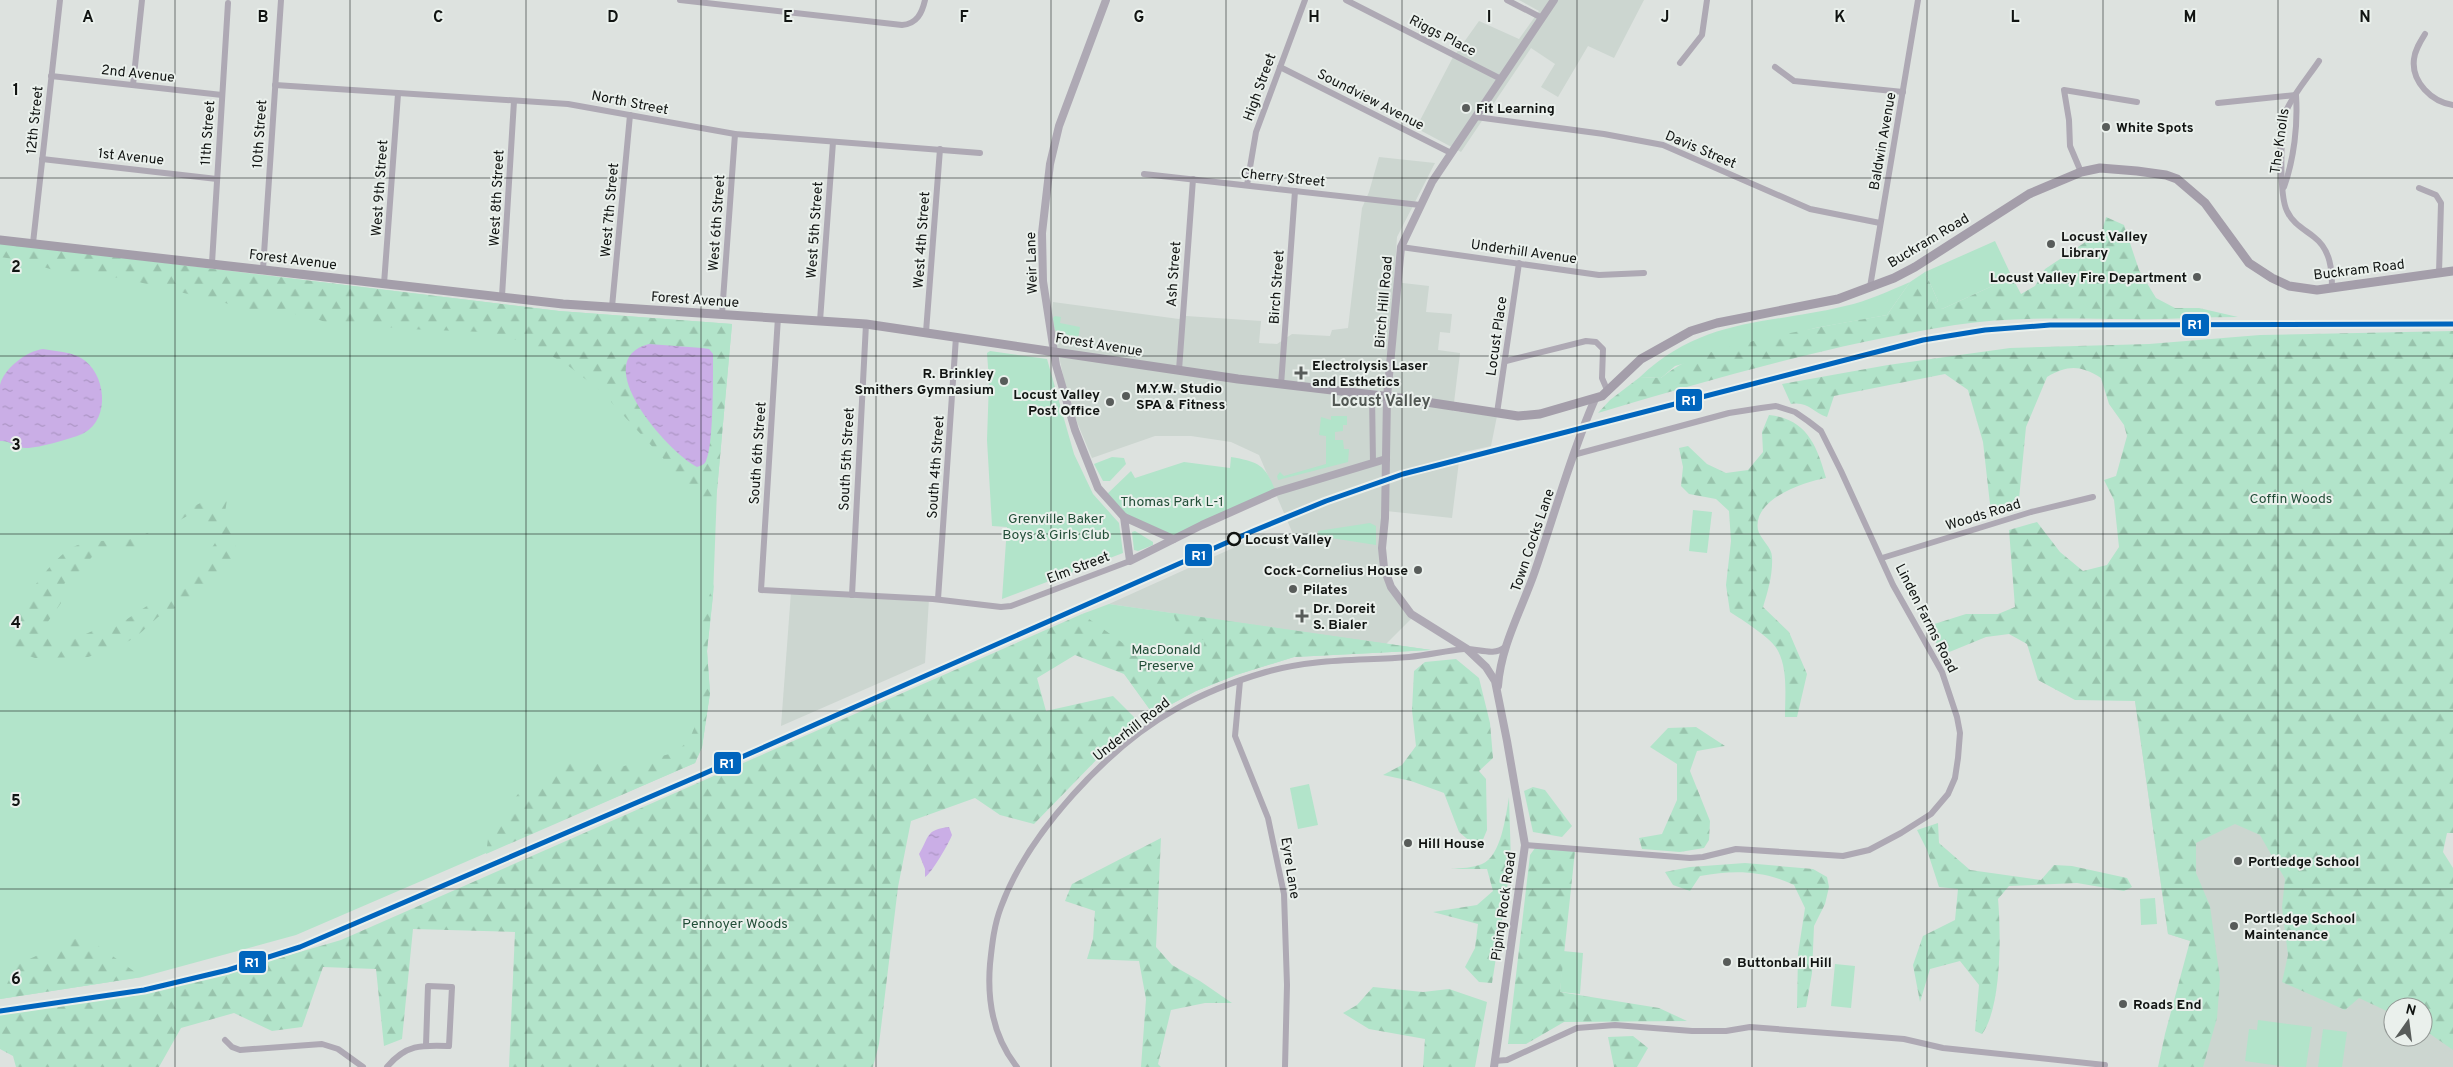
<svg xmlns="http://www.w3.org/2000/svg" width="2453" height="1067" font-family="Overpass,sans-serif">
<defs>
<pattern id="forest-firs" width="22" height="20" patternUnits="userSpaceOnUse" patternTransform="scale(1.25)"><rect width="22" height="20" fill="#b2e4ca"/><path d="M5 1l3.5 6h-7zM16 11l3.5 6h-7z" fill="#98c3ac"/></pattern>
<pattern id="water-ripples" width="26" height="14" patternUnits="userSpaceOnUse" patternTransform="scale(1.25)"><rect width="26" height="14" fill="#caaee6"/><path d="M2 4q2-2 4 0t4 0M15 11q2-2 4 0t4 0" fill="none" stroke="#ac95c4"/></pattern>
</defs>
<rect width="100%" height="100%" fill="#dde2df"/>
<g fill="#ccd6d0" fill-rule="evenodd">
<polygon points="1519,0 1644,0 1614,58 1588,46 1558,97 1541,87 1555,64 1531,48 1461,152 1416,128 1452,59 1479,21 1519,39 1539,11"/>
<polygon points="1379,157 1435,163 1397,237 1394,282 1429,286 1426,312 1452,314 1450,333 1440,332 1438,350 1460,353 1453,411 1497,416 1491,446 1460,453 1452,518 1386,511 1383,547 1390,586 1414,616 1386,644 1109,604 1264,534 1272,539 1277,549 1296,541 1259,455 1231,442 1191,436 1155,436 1092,458 1069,403 1051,319 1053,302 1179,319 1186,316 1261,321 1259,343 1277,344 1292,334 1330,336 1332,330 1348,328 1362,208 1369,192"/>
<polygon points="791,592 929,599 925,663 781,726"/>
<path d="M2135 701 2453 1011V1067H2172L2210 947 2168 934ZM2393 1007H2423V1037H2393Z"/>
</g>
<g fill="#b2e4ca">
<polygon points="1995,241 2012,277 1942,309 1937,307 1935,303 1938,301 1925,272"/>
<polygon points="0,243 559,311 732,324 717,490 713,596 707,651 710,693 702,747 695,763 296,935 142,977 0,999"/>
<path d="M1910 282 1887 315 1815 328 1675 366 1661 378 1640 377C1704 317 1767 325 1845 306 1868 301 1889 291 1910 282Z"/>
<path d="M1055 316 1061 317 1060 323 1080 327 1077 346C1060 344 1055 335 1053 318Z"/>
<polygon points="990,351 1047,359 1074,454 1093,494 1119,523 1123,553 1002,599 1007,527 992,526 987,440 989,381 987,353"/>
<polygon points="1331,416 1347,416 1347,425 1343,425 1343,431 1335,432 1335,440 1343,440 1344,449 1349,449 1348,462 1278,480 1277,476 1280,472 1284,476 1326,464 1326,436 1319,435 1321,417 1331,420"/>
<polygon points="1112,457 1124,458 1126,464 1110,481 1103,481 1094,464"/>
<path d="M1231 457C1260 462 1265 465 1276 492L1173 539 1124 517 1105 496 1131 471 1135 478 1184 462 1230 468Z"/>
<polygon points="1693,510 1712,512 1707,553 1689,551"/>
<polygon points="1370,523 1376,526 1376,545 1318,536 1318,531"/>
<polygon points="1135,531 1153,542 1153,545 1138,551 1134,550 1132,532"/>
<polygon points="1109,604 1431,650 1294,657 1236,675 1196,691 1153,714 1082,614"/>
<polygon points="1309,784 1318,825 1298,829 1290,788"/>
<polygon points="2155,898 2157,924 2141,925 2140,899"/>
<polygon points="1563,951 1583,953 1580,994 1560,992"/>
<polygon points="1835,964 1855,966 1851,1008 1831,1006"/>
<polygon points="2258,1020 2312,1027 2306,1067 2287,1067 2245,1061 2249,1029 2257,1030"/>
<polygon points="2323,1029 2347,1032 2342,1067 2318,1067"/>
</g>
<g fill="url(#forest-firs)" fill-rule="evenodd">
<path d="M2106 217 2124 225 2139 270 2156 298 2175 308H2199L2238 317C2203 317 2167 320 2132 319 2074 319 2013 316 1955 325 1834 344 1715 378 1598 413L1610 400 1640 377 1661 378C1691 353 1729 347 1767 338 1807 329 1847 322 1887 315L1910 282 1925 272 1938 301 1935 303 1942 309 2012 277 2021 294 2035 286 2045 269 2102 231Z"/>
<path d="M0 243 559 311 732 324 717 490 709 513 704 510 695 493 602 392 566 364 526 342 484 332 407 329 366 325 336 326 314 318 275 310 258 311 122 278 63 273 21 260 0 257ZM649 344 702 348 709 349 713 354C713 377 715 451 701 466 674 458 657 432 640 411Z"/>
<path d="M2453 331V833H2447L2443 852 2453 868V1050L2423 1029V1007H2393V1014L2359 998 2345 1010 2282 982 2288 955 2282 907 2285 879 2260 835 2235 824 2196 843V873L2210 906 2220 979 2217 1018 2203 1067H2158L2165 1034 2190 941 2168 934 2135 701 2075 700 2038 680 2027 644 2009 634 1986 637 1942 655 1928 626 1966 614H1998L2015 607 2009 530 2037 522 2060 552 2083 571 2107 565 2119 547 2114 500 2104 480 2116 476 2127 436 2124 425 2109 404 2101 378C2080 365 2068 365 2047 377L2026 427 2018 509 1991 513 1983 442 1968 390 1945 374 1834 396 1827 417C1812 412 1808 401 1791 404L1782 384 1888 365 2010 348 2149 344 2260 335Z"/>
<path d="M1769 415C1807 419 1817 446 1826 478 1804 482 1752 499 1758 530 1760 539 1772 547 1772 557 1773 574 1768 591 1763 607L1789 632 1807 674 1797 717H1785C1785 696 1788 670 1778 651 1773 639 1741 619 1730 612L1726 585 1731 541 1729 511 1716 499 1689 494 1681 486 1683 467 1679 448 1688 446 1707 464 1726 473 1748 470 1763 452 1762 432Z"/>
<path d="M213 498 227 500 225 512 233 530 237 556 232 566 221 576 191 600 158 617 136 637 118 647 88 657 35 658 26 655 14 646C13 638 12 631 14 623 20 602 57 551 78 545 97 538 117 543 135 538 163 529 185 507 213 498ZM187 516 206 522 216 530 215 543 196 572 177 595 156 600 115 627 99 628 77 638H55L50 632 47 623 61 603V592L64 584 81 570 96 552 101 548 131 550 144 548 162 531Z"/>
<polygon points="714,584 707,651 710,693 702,747 695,763 486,854 489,831 518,794 573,760 620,767 677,752 690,738 700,714 702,690 704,664 701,616"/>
<polygon points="1173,613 1431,650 1294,657 1236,675 1196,691 1153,714 1124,674 1075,655 1037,678 1046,711 1113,696 1139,722 1105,751 1034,824 1000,815 975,798 911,821 898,887 879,1044 873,1067 509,1067 515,932 413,929 402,1039 384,1046 376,969 323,967 302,1027 272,1031 234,1013 181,1028 159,1067 16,1067 13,1056 0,1049 0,1015 143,994 224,974 341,940 1082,614 1158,668 1198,672 1205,640 1181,636"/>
<polygon points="1456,659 1479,678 1490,723 1493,758 1479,771 1486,779 1487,830 1479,849 1459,832 1444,793 1411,781 1383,775 1402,765 1416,746 1412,710 1414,671 1425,662"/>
<polygon points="1696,727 1725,746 1697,751 1690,771 1710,821 1709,840 1704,848 1680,852 1642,849 1639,838 1662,834 1677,800 1677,764 1650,747 1668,728"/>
<polygon points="1533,787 1545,790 1572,826 1562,837 1533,832 1524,791"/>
<path d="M1509 797 1511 863 1492 983 1479 982 1465 967 1475 948 1478 924 1433 912 1477 905 1493 891 1487 869H1451C1461 868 1473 868 1482 864 1501 857 1506 815 1509 797Z"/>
<path d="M1938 823 1939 843 1970 870 2041 880 2054 865 2072 866 2127 878 2132 887 2124 891 2077 883 2009 886 1998 899C2001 932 2002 1007 1982 1034L1975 1031 1979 985 1960 961 1930 969 1920 1002 1913 965 1923 936 1955 920 1958 889 1939 887 1927 850 1917 830Z"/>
<polygon points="1161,838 1156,947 1172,965 1200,981 1232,1003 1205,1003 1171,1010 1158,1064 1161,1067 1141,1067 1146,999 1139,961 1087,959 1093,939 1095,911 1065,901 1072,884"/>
<polygon points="1535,848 1575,851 1560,992 1659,1008 1687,1021 1564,1022 1526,1044 1508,1044 1530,855"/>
<path d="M1745 863 1813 869 1827 877 1829 887 1825 904 1814 926 1812 973 1806 1007 1797 1008 1798 954 1805 908 1794 885C1762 870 1734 870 1700 876L1690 891 1673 885 1665 872 1690 867Z"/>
<polygon points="83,935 142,977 0,999 16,965"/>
<polygon points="1373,987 1423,992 1449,989 1487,1002 1475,1067 1423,1067 1425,1039 1369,1029 1343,1013 1357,1005"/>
<polygon points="1633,1036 1648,1048 1637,1067 1614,1067 1608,1037"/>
</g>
<g fill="url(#water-ripples)">
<path d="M649 344 702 348 709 349 713 354C713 373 714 445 706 461 705 464 701 466 697 467 668 452 586 360 649 344Z"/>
<path d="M43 349C55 351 71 352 81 358 106 372 111 419 84 433 75 438 35 449 25 448 16 447 9 440 0 441 0 425 0 400 0 385 4 368 27 351 43 349Z"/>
<path d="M949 827 952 835C949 843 932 873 925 877V869L919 854C930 836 925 830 949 827Z"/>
</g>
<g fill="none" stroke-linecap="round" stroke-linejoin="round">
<g stroke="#aea9b4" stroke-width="6">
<path d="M680 0 902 25C917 24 922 13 925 0"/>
<polyline points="1346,0 1501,79"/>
<polyline points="1507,0 1542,18"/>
<path d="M2425 34C2420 42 2415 50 2414 59 2411 82 2432 102 2453 105"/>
<path d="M2319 61C2309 76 2295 92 2287 109 2280 125 2279 195 2287 211 2293 224 2304 229 2314 237 2331 250 2332 270 2332 289"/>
<polyline points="1680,63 1702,35 1707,0"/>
<polyline points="1280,67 1451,153"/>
<polyline points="1775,67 1794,81 1903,92"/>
<polyline points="51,76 222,95"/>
<polyline points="133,85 142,0"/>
<polyline points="275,85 568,104 735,134 980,153"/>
<polyline points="2218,103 2296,95"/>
<polyline points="1476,117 1604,134 1663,145 1810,209 1880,223"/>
<polyline points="42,159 217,179"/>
<polyline points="2081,172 2070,146 2069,120 2064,90 2137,102"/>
<polyline points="1144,174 1420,205"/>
<polyline points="1247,185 1256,132 1305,0"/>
<path d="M2284 187C2294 159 2298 125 2296 95"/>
<polyline points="2419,188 2436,195 2441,203 2439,273"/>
<polyline points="33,243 60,0"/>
<polyline points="1401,247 1599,275 1644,273"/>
<polyline points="212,263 228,3"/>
<polyline points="263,269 281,0"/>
<polyline points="384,284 398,94"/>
<polyline points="1870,287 1918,0"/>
<polyline points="502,296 514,101"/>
<polyline points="612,307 630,115"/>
<polyline points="722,314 735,134"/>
<polyline points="778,317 761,590 933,599 1001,607 1011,606 1130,561"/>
<polyline points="820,321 833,142"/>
<polyline points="926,332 940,149"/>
<polyline points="1506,361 1586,341 1596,342 1603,349 1602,378 1608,392"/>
<polyline points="1179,370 1193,179"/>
<polyline points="1281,385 1295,191"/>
<polyline points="1372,395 1373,463"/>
<polyline points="1497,413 1519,263"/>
<polyline points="1882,558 2031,512 2093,497"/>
<polyline points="852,595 866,324"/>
<polyline points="938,599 956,337"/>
<polyline points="1240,681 1235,736 1268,818 1284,894 1287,985 1285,1067"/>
<polyline points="1525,845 1690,858 1703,857 1736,849 1843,856 1869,850 1901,833 1931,814 1948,794 1955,778 1958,758 1960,733 1957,717 1942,672 1893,585 1841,471 1821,431 1808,421 1795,412 1776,406 1761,408 1729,413 1573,455"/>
<polyline points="225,1040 232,1047 240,1050 322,1044 338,1049 363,1067"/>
<polyline points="1494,1061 1507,1060 1577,1028 1615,1025 1692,1031 1726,1031 1750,1027 1867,1036 1904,1039 1943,1048 2105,1065"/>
<path d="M387 1067C406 1044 422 1045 449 1046L452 987 428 986 426 1045"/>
<path d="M1017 1067C993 1037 987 1001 990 964 992 945 994 925 1001 907 1028 833 1108 747 1176 709 1204 693 1235 681 1266 672 1314 658 1361 661 1409 657 1428 655 1445 651 1464 649 1477 648 1494 657 1505 647"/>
</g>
<g stroke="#aea9b4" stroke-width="8">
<polyline points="1106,0 1059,126 1050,164 1042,233 1043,281 1056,365 1075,430 1098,488 1124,517 1130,561 1202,525 1276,492 1386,459"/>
<polyline points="1124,517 1173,539"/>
<path d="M1498 686C1501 645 1522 609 1535 571 1555 513 1571 454 1595 399"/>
<polyline points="1494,1067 1525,845 1507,741 1495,681 1486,667 1467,649 1411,614 1391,587 1384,568 1382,548 1385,518 1387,397 1401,247 1432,182 1554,0"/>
</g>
<polyline stroke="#a49eaa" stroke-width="9" points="0,240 563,304 866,324 1238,379 1400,398 1518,416 1540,414 1602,396 1641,359 1691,331 1717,323 1838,299 1894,278 1915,267 2029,194 2081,172 2100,168 2137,171 2166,175 2177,179 2205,203 2249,263 2272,278 2289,286 2317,290 2453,271"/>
<g stroke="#eaf0ec" stroke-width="9">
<polyline id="rail-1" points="0,1011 144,990 228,970 300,947 701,775 1253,531 1326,501 1403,474 1923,340 1985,330 2050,325 2453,324"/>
</g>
<use href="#rail-1" stroke="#0065bd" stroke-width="5"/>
</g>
<path fill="none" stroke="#111412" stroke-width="1" stroke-opacity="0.55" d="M175 0V1067M350 0V1067M526 0V1067M701 0V1067M876 0V1067M1051 0V1067M1226 0V1067M1402 0V1067M1577 0V1067M1752 0V1067M1927 0V1067M2103 0V1067M2278 0V1067M0 178H2453M0 356H2453M0 534H2453M0 711H2453M0 889H2453"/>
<g fill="#585c5a" stroke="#eaf0ec" stroke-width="2">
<circle cx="1466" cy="108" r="5"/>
<circle cx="2106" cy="127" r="5"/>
<circle cx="2051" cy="244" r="5"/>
<circle cx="2197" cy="277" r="5"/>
<path d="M1298.5 365.5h5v5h5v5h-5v5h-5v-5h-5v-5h5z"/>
<circle cx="1004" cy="381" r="5"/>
<circle cx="1126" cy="396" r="5"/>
<circle cx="1110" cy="402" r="5"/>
<circle cx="1418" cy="570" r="5"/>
<circle cx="1293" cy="589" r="5"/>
<path d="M1299.5 608.5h5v5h5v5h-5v5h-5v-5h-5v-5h5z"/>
<circle cx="1408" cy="843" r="5"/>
<circle cx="2238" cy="861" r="5"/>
<circle cx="2234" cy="926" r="5"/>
<circle cx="1727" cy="962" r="5"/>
<circle cx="2123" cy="1004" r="5"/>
</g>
<circle fill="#eaf0ec" stroke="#111412" stroke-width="2.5" cx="1234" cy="539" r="6"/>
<g text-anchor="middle" stroke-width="4" stroke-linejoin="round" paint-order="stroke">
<g font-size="14" fill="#111412" stroke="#eaf0ec">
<text transform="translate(1443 35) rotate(27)" y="5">Riggs Place</text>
<text transform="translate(138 73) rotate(6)" y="5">2nd Avenue</text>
<text transform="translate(1259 87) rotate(-70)" y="5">High Street</text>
<text transform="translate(1371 99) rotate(27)" y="5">Soundview Avenue</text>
<text transform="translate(630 102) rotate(11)" y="5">North Street</text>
<text transform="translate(34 120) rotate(-84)" y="5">12th Street</text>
<text transform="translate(207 133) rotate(-86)" y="5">11th Street</text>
<text transform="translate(259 134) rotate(-86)" y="5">10th Street</text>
<text transform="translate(1882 141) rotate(-80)" y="5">Baldwin Avenue</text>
<text transform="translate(2279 141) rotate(-82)" y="5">The Knolls</text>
<text transform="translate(1701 149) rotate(23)" y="5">Davis Street</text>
<text transform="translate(131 156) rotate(6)" y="5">1st Avenue</text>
<text transform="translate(1283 177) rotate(6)" y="5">Cherry Street</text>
<text transform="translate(379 188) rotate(-86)" y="5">West 9th Street</text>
<text transform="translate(496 198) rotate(-87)" y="5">West 8th Street</text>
<text transform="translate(609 210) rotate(-85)" y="5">West 7th Street</text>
<text transform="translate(716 223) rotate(-86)" y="5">West 6th Street</text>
<text transform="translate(814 230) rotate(-86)" y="5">West 5th Street</text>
<text transform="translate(921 240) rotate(-86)" y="5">West 4th Street</text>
<text transform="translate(1928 240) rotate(-31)" y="5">Buckram Road</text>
<text transform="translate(1524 251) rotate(8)" y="5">Underhill Avenue</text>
<text transform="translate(293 259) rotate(7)" y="5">Forest Avenue</text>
<text transform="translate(1031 263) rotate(-92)" y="5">Weir Lane</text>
<text transform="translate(2359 269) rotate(-7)" y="5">Buckram Road</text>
<text transform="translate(1173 274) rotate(-86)" y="5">Ash Street</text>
<text transform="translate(1276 287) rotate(-86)" y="5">Birch Street</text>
<text transform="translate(695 299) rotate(4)" y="5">Forest Avenue</text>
<text transform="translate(1383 302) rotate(-85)" y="5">Birch Hill Road</text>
<text transform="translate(1496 336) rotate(-82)" y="5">Locust Place</text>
<text transform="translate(1099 344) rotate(9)" y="5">Forest Avenue</text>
<text transform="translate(757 453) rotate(-86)" y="5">South 6th Street</text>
<text transform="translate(846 459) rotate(-87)" y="5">South 5th Street</text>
<text transform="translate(935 467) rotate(-86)" y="5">South 4th Street</text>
<text transform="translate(1983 514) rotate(-17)" y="5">Woods Road</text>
<text transform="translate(1532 540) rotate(-71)" y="5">Town Cocks Lane</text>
<text transform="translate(1078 567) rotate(-21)" y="5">Elm Street</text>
<text transform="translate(1927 618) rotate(63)" y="5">Linden Farms Road</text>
<text transform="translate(1131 729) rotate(-38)" y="5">Underhill Road</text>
<text transform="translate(1291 868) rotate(81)" y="5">Eyre Lane</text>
<text transform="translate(1503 906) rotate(-82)" y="5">Piping Rock Road</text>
</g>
<g font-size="14" font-weight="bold" fill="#111412" stroke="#eaf0ec" text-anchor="start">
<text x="1476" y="113">Fit Learning</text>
<text x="2116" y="132">White Spots</text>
<text x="2061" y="241">Locust Valley<tspan x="2061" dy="16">Library</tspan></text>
<text x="2187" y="282" text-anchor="end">Locust Valley Fire Department</text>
<text x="1312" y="370">Electrolysis Laser<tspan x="1312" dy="16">and Esthetics</tspan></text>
<text x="994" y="378" text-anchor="end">R. Brinkley<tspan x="994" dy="16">Smithers Gymnasium</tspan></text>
<text x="1136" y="393">M.Y.W. Studio<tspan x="1136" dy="16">SPA &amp; Fitness</tspan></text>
<text x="1100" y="399" text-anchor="end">Locust Valley<tspan x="1100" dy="16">Post Office</tspan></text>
<text x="1408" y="575" text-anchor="end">Cock-Cornelius House</text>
<text x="1303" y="594">Pilates</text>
<text x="1313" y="613">Dr. Doreit<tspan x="1313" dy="16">S. Bialer</tspan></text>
<text x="1418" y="848">Hill House</text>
<text x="2248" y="866">Portledge School</text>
<text x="2244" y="923">Portledge School<tspan x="2244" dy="16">Maintenance</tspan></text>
<text x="1737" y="967">Buttonball Hill</text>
<text x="2133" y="1009">Roads End</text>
</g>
<g font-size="14" fill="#214d37" stroke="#eaf0ec">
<text x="2291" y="503">Coffin Woods</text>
<text x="1172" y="506">Thomas Park L-1</text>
<text x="1056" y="523">Grenville Baker<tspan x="1056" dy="16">Boys &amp; Girls Club</tspan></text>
<text x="1166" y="654">MacDonald<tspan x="1166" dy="16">Preserve</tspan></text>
<text x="735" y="928">Pennoyer Woods</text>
</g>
<g font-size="14" font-weight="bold" fill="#111412" stroke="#eaf0ec" text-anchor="start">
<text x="1245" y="544">Locust Valley</text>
</g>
<g font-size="16" font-weight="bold" fill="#515753" stroke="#eaf0ec">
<text x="1381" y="406">Locust Valley</text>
</g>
</g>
<g font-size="16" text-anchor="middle" font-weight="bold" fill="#111412" stroke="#eaf0ec" stroke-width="4" stroke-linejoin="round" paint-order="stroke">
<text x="88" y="22">A</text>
<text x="263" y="22">B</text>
<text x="438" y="22">C</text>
<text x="613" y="22">D</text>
<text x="788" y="22">E</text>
<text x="964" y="22">F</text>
<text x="1139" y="22">G</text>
<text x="1314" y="22">H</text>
<text x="1489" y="22">I</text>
<text x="1665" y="22">J</text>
<text x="1840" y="22">K</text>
<text x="2015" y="22">L</text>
<text x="2190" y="22">M</text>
<text x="2365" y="22">N</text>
<text x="16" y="95">1</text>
<text x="16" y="272">2</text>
<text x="16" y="450">3</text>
<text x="16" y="628">4</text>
<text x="16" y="806">5</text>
<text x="16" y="984">6</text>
</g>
<g stroke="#eaf0ec" stroke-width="2">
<rect x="2181" y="313" width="29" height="24" rx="5" fill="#0065bd"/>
<rect x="1675" y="388" width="28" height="24" rx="5" fill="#0065bd"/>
<rect x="1184" y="543" width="29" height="24" rx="5" fill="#0065bd"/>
<rect x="713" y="751" width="29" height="24" rx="5" fill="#0065bd"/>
<rect x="238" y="950" width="29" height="24" rx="5" fill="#0065bd"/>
</g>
<g font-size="14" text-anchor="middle" font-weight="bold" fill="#fff">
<text x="2195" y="329">R1</text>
<text x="1689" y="405">R1</text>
<text x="1199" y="560">R1</text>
<text x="727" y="768">R1</text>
<text x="252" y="967">R1</text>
</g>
<g transform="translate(2408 1022) rotate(14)"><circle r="24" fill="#eaf0ec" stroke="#939895"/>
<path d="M0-4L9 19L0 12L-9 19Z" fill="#585c5a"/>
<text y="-8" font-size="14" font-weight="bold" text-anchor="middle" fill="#111412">N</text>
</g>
</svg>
